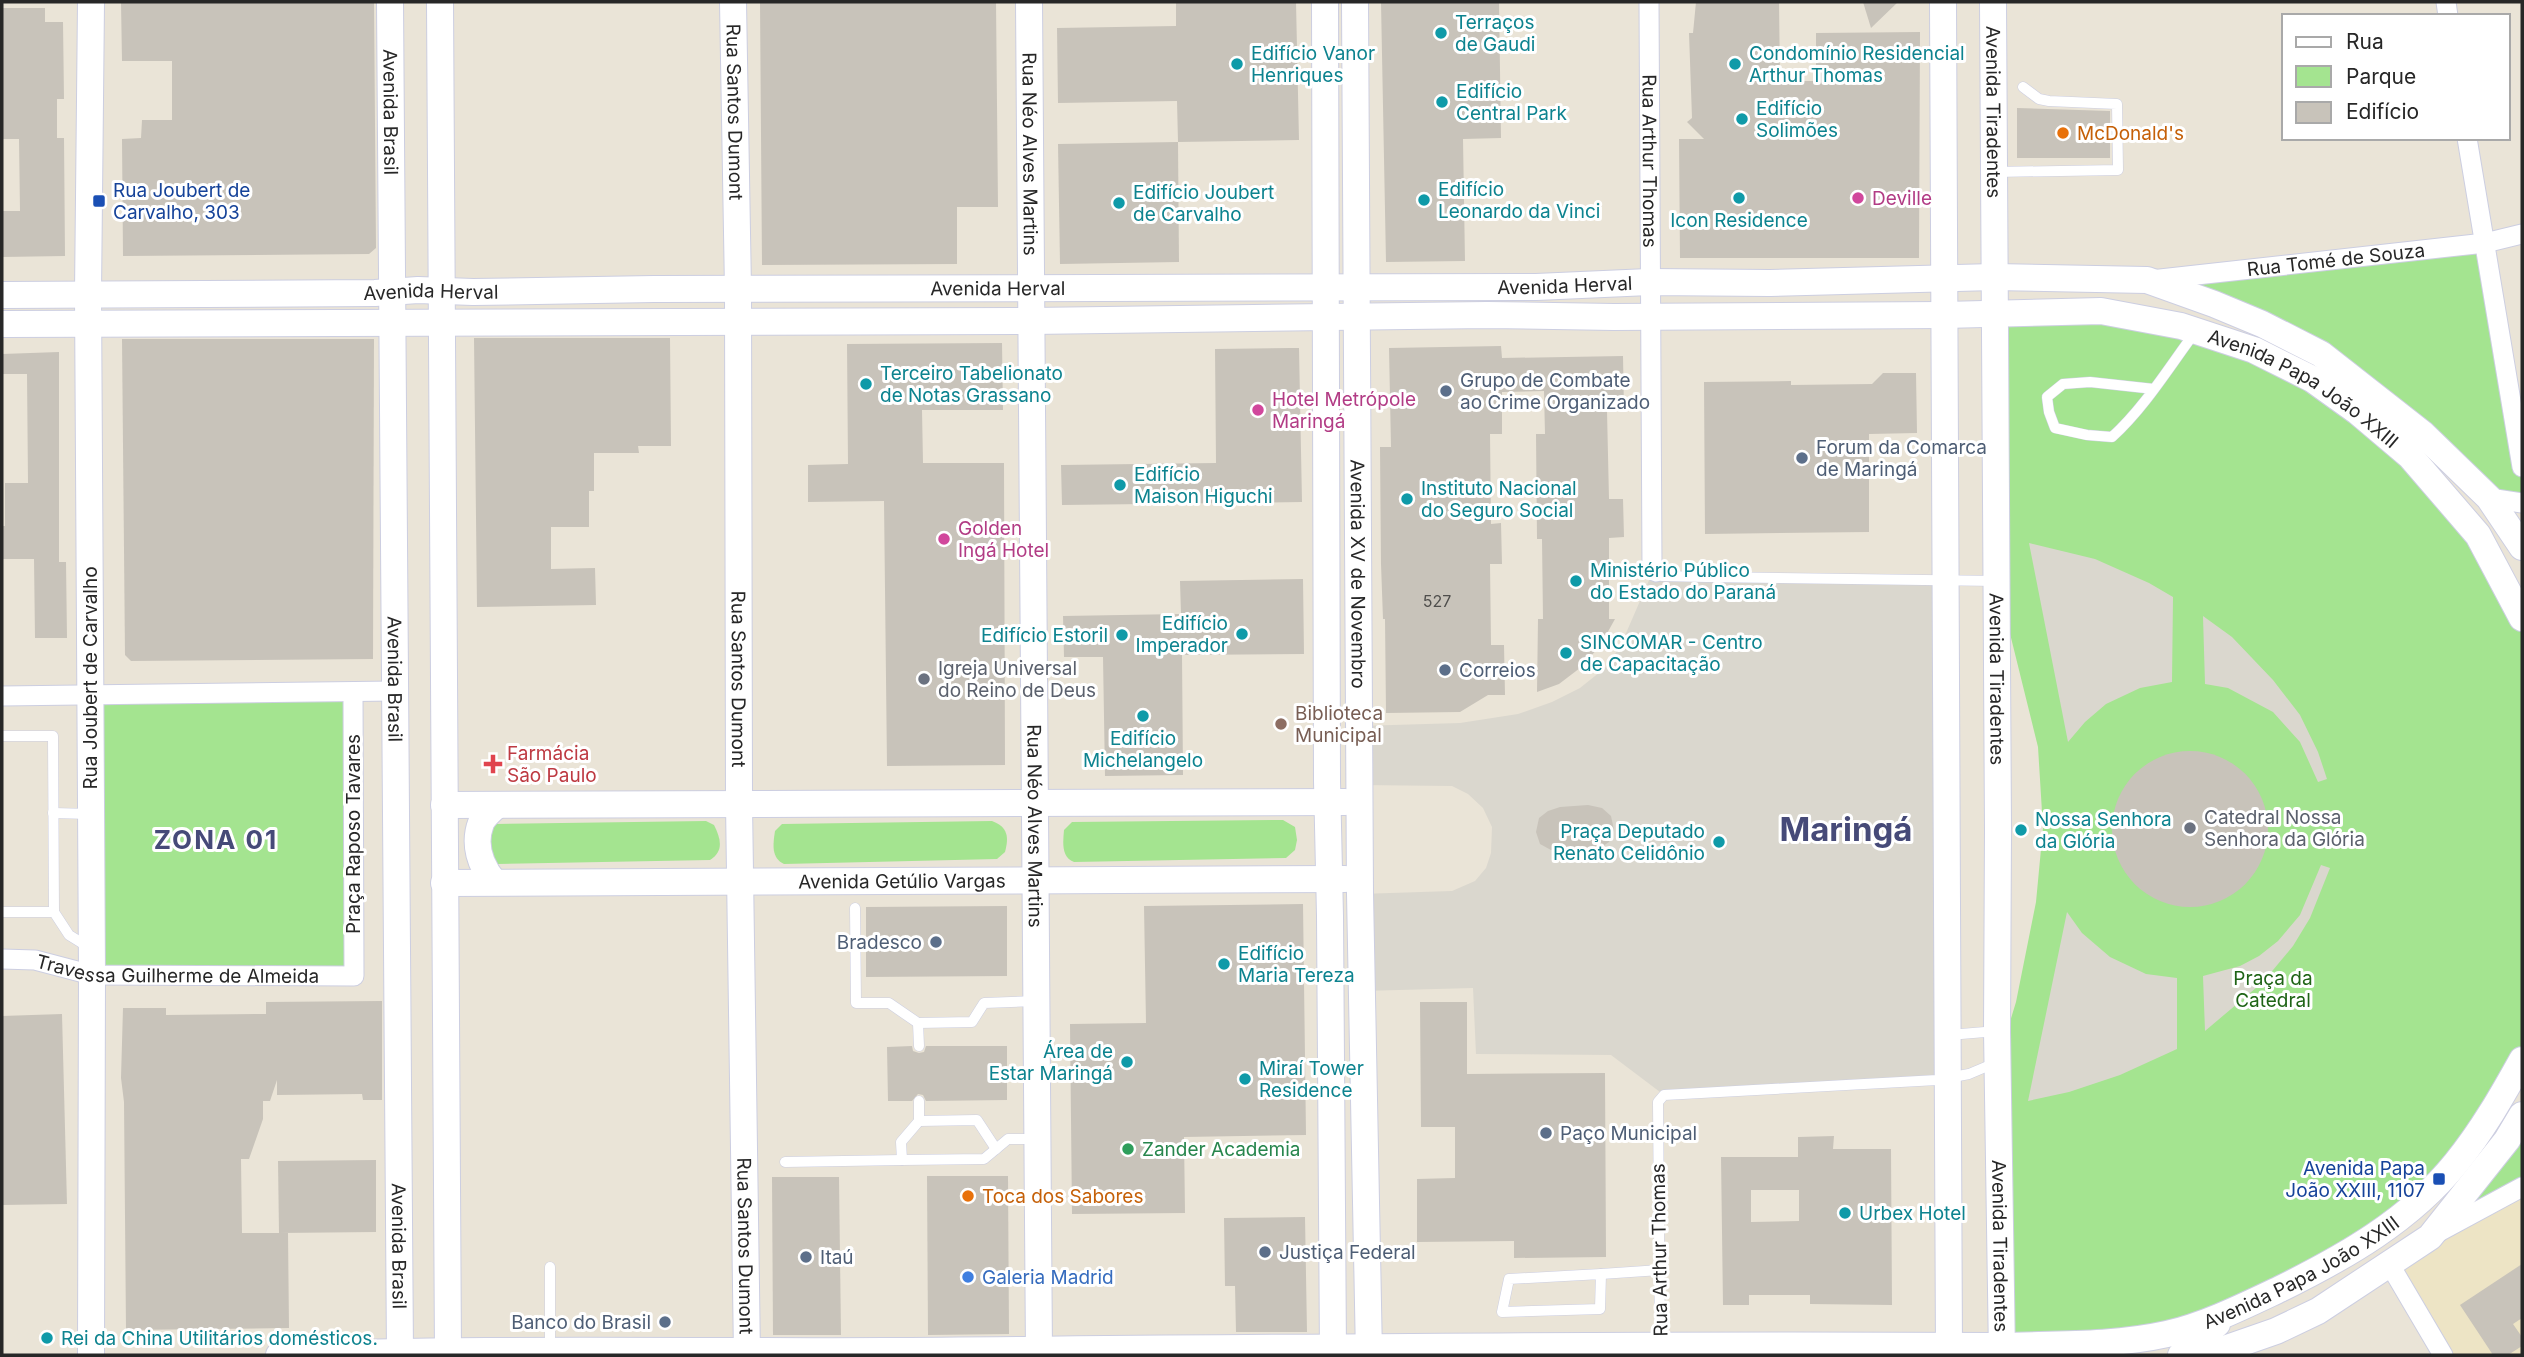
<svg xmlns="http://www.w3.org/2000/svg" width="2524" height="1357" font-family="Inter,sans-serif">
<rect width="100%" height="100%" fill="#eae4d7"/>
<polygon fill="#ede4c5" points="2522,1187 2522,1355 2443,1355 2390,1265"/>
<g fill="#a4e490">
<polygon points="2485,243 2522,467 2522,503 2489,498 2369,390 2147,280"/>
<polygon points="2101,311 2254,350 2410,456 2522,618 2522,1060 2482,1129 2382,1231 2167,1334 2002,1346 1998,1061 2016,1002 2036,902 2043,828 2038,747 1997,581 1993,313"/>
<polygon points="353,692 354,976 92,975 90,695"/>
<path d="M1283 820 1295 827 1297 840 1295 850 1286 858 1074 862C1061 857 1063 842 1064 830L1072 822Z"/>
<path d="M706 821 714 825C721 839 724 851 710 860L497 864 492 862 490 829 495 824Z"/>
<path d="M992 821C1008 827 1009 837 1005 852L997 859 784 864C771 858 773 844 775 831L782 824Z"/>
<polygon points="2522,1115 2522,1187 2440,1222"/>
</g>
<g fill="#dad7ce">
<polygon points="2029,543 2095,559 2149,583 2173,597 2172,682 2140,688 2106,704 2085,722 2068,742"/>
<polygon points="1653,571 1945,579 1948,1078 1664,1095 1611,1055 1476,1054 1473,988 1362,991 1360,894 1452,891 1475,881 1486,868 1491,853 1492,827 1483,808 1468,794 1452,786 1360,785 1359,726 1460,723 1518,714 1552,702 1580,688 1605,668 1620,647"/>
<polygon points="2203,616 2232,637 2273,680 2300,715 2318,752 2327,779 2318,782 2300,742 2273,712 2228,688 2205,684"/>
<polygon points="2321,865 2330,868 2310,918 2293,946 2263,982 2205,1031 2203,976 2240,966 2259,956 2278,941 2300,915"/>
<polygon points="2067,912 2082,933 2110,957 2146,974 2177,978 2177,1049 2120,1075 2069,1092 2028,1101"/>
</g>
<g fill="#c8c3ba" fill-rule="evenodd">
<polygon points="121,2 374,2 376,248 369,254 123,256 122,139 141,138 142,120 172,120 172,61 122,61"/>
<polygon points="760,2 996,2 998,207 957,207 957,264 762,265"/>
<polygon points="1176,2 1296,2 1299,140 1178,142 1177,101 1058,103 1057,28 1176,26"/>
<polygon points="1381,2 1499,2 1501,138 1463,139 1465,261 1386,262"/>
<polygon points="1696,2 1779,2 1780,81 1816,81 1816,33 1920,32 1919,258 1680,258 1679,139 1704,139 1687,122 1692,118 1689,33 1693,33"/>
<polygon points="1863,2 1898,2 1871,28"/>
<polygon points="2,8 45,8 45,22 63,22 64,99 57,99 57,138 64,138 65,256 2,257 2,211 20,211 19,139 2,139"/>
<polygon points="2017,108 2110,111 2110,158 2017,158"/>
<polygon points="1178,142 1179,262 1060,264 1058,144"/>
<polygon points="474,338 670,338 671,446 638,446 639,453 594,453 594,491 589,491 589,527 551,527 551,569 595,568 596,605 477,607"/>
<polygon points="122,339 374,339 373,659 131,661 125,655"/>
<polygon points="1002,343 1003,410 922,410 923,463 1004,463 1005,765 887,766 884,501 808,502 808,465 848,464 847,344"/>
<polygon points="1501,346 1502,358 1623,356 1624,411 1607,411 1609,499 1623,499 1624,537 1609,538 1609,619 1615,619 1600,646 1580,668 1559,684 1537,692 1538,619 1543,619 1542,539 1537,539 1536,434 1545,434 1544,391 1502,392 1502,434 1490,434 1491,524 1501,523 1502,564 1490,564 1491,645 1504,645 1505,695 1488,695 1460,712 1386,713 1385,619 1383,619 1381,564 1380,447 1391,447 1389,348"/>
<polygon points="1291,348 1299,348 1302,502 1062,505 1061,465 1216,463 1215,349"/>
<polygon points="59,352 59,562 66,562 67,638 35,638 34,559 2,559 2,526 5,526 5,483 28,483 27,374 2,374 2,354"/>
<polygon points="1883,373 1916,373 1917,433 1869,434 1869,532 1705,534 1704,382 1791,381 1791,385 1872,384"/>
<polygon points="1303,579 1304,654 1182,655 1183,775 1105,776 1103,657 1064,657 1063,616 1181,614 1180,581"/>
<circle cx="2190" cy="829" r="78"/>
<polygon points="1588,805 1602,808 1611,816 1614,830 1609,842 1597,850 1582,852 1551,850 1540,844 1536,832 1539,818 1548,811 1560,807"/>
<polygon points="1303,904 1306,1135 1184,1137 1185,1213 1072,1214 1070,1024 1146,1023 1144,906"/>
<polygon points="1007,906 1007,976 866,977 866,907"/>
<polygon points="382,1001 382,1100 363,1100 362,1094 277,1095 277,1080 270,1101 263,1101 263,1119 249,1159 241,1159 242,1233 288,1233 289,1328 126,1330 124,1102 121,1078 123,1008 166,1008 166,1015 266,1014 266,1002"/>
<polygon points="1420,1002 1467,1002 1467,1074 1605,1073 1606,1257 1514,1258 1514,1241 1417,1242 1417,1179 1455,1178 1455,1127 1421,1127"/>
<polygon points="62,1014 67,1204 2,1205 2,1016"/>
<polygon points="912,1046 913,1051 919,1053 924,1052 926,1046 1007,1046 1007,1100 926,1101 923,1095 918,1094 912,1101 888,1101 887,1047"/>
<path d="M1834 1136 1833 1149H1891L1892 1305 1810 1304V1295H1749V1305H1723L1721 1157H1798V1137ZM1751 1190H1799V1221L1751 1222Z"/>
<polygon points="376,1160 376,1232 279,1233 278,1161"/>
<polygon points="927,1176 1008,1176 1009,1334 928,1335"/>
<polygon points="772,1177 839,1177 841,1335 773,1335"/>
<polygon points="1305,1217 1307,1332 1236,1332 1235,1286 1225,1286 1224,1218"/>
<polygon points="2522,1264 2522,1318 2513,1324 2522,1337 2522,1346 2508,1355 2493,1355 2460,1305"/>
</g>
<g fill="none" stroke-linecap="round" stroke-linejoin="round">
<g stroke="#cccee1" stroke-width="11">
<g id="lane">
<polyline points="1995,172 2118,170 2117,104 2049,101 2039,99 2023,87"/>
<path d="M2154 389 2090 382 2063 384 2047 397 2049 412 2055 428 2087 435 2112 437C2145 407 2169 367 2196 331"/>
<polyline points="1656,572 1662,576 1707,577 1997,581"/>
<polyline points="2,736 53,736 54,912 69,935 90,948"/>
<polyline points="53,813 90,814"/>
<polyline points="855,908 856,1003 889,1003 918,1023 972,1022 984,1003 1035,1001"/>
<polyline points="2,912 54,912"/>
<polyline points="918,1023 919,1046"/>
<polyline points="1949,1035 1997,1031"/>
<polyline points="919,1101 919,1121 901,1142 902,1160 984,1159 1008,1139 1037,1139"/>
<polyline points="919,1121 977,1120 996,1149"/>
<polyline points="785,1162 902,1160"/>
<polyline points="550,1267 550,1350"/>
<polygon points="1601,1274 1600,1309 1502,1312 1509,1279"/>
<polyline points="1601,1274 1660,1270"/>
<polyline points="1660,1346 1658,1102 1664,1095 1937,1080 1969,1074 1995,1063"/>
</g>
</g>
<g stroke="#cccee1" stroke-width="21">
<g id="street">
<path id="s1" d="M1649 2 1652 567 1656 572"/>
<polyline points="2446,2 2448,16"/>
<polyline points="2467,138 2522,467"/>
<path id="s2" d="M2151 280 2485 243 2522 234"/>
<polyline points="2489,498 2522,503"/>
<polyline points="2,696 395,691"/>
<path id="s3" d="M2 959 35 960 92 975 354 976 353 692"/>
<polyline points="2437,1233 2522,1187"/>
<polyline points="2390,1265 2443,1355"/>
</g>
</g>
<g stroke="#cccee1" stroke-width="28">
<g id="secondary">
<path id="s4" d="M390 2 400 1355"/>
<polyline points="440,2 448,1355"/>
<path id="s5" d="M733 2 738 290 739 804 747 1355"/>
<path id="s6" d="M1029 2 1039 1355"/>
<polyline points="1325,2 1327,781 1330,916 1333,1355"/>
<path id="s7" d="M1355 2 1360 894 1369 1355"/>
<polyline points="1943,2 1949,1355"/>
<path id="s8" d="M1993 2 1998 830 1997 1031 2002 1355"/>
<path id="s9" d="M2 295 375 293 418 290 473 292 654 289 1536 287 1649 282 1770 283 1994 277 2147 280 2214 304 2262 324 2321 354 2423 434 2489 498 2522 547"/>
<path id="s10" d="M2 324 1031 321 1487 315 1614 317 1944 315 2101 311 2181 326 2254 350 2312 379 2358 412 2410 456 2478 535 2522 618"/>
<polyline points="444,805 1345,802"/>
<path d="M494 882C480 865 473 844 481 823 484 816 492 810 497 805"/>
<path id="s11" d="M444 883 1345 879"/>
<polyline points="91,1355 92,975 88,294 91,2"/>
<path id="s12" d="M279 1355C481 1348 683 1352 885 1351 1258 1348 1630 1344 2002 1346 2056 1344 2113 1346 2167 1334 2206 1325 2244 1306 2280 1289 2345 1257 2410 1220 2456 1163 2482 1131 2502 1096 2522 1060"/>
<polyline points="2181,1355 2217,1324"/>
<polyline points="2207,1355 2276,1331 2318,1311 2430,1237 2507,1140 2522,1115"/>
</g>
</g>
<use href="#lane" stroke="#fff" stroke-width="10"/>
<use href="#street" stroke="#fff" stroke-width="19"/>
<use href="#secondary" stroke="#fff" stroke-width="26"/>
</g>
<g fill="#0f9aa8" stroke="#fff" stroke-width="2.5">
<circle cx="1441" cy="33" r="7"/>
<circle cx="1237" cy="64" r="7"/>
<circle cx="1735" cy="64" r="7"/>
<circle cx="1442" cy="102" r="7"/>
<circle cx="1742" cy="119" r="7"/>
<circle cx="1739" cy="198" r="7"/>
<circle cx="1424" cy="200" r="7"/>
<circle cx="1119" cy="203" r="7"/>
<circle cx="866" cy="384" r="7"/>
<circle cx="1120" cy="485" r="7"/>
<circle cx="1407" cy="499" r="7"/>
<circle cx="1576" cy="581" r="7"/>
<circle cx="1242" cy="634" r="7"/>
<circle cx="1122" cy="635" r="7"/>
<circle cx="1566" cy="653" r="7"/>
<circle cx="1143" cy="716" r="7"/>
<circle cx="2021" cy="830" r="7"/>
<circle cx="1719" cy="842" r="7"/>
<circle cx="1224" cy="964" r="7"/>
<circle cx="1127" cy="1062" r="7"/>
<circle cx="1245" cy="1079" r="7"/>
<circle cx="1845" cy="1213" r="7"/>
<circle cx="47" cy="1338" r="7"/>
</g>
<g fill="#e8710a" stroke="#fff" stroke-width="2.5">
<circle cx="2063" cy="133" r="7"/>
<circle cx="968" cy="1196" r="7"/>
</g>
<g fill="#d1479c" stroke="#fff" stroke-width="2.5">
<circle cx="1858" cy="198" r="7"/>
<circle cx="1258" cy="410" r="7"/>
<circle cx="944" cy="539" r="7"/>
</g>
<g fill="#1a4fb4" stroke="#fff" stroke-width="2.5">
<rect x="92" y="194" width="14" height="14" rx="3.5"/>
<rect x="2432" y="1172" width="14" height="14" rx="3.5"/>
</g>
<g fill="#5c6f8a" stroke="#fff" stroke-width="2.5">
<circle cx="1446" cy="391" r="7"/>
<circle cx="1802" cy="458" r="7"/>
<circle cx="1445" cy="670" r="7"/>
<circle cx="936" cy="942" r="7"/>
<circle cx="1546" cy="1133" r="7"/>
<circle cx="1265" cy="1252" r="7"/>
<circle cx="806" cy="1257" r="7"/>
<circle cx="665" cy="1322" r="7"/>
</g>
<g fill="#6b7280" stroke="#fff" stroke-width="2.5">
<circle cx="924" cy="679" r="7"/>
<circle cx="2190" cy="828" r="7"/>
</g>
<circle fill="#8d6e63" stroke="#fff" stroke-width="2.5" cx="1281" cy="724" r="7"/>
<path fill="#e0444e" stroke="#fff" stroke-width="2.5" d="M489.5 753.5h7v7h7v7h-7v7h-7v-7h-7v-7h7z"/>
<circle fill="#2e9e5b" stroke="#fff" stroke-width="2.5" cx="1128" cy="1149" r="7"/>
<circle fill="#3f7fe0" stroke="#fff" stroke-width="2.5" cx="968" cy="1277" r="7"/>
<g text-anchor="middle" stroke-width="6" stroke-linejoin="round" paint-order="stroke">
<g font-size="16" fill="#4f4e4c">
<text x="1437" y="607">527</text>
</g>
<g font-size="19" fill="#0d838f" stroke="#fff" text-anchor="start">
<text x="1455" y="29">Terraços<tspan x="1455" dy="22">de Gaudi</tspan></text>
<text x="1251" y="60">Edifício Vanor<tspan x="1251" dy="22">Henriques</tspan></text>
<text x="1749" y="60">Condomínio Residencial<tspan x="1749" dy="22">Arthur Thomas</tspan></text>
<text x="1456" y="98">Edifício<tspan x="1456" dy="22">Central Park</tspan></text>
<text x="1756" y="115">Edifício<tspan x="1756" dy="22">Solimões</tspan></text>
<text x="1438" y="196">Edifício<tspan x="1438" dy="22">Leonardo da Vinci</tspan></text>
<text x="1133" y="199">Edifício Joubert<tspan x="1133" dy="22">de Carvalho</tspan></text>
<text x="1739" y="227" text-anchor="middle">Icon Residence</text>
<text x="880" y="380">Terceiro Tabelionato<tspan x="880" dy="22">de Notas Grassano</tspan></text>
<text x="1134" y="481">Edifício<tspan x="1134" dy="22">Maison Higuchi</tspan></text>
<text x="1421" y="495">Instituto Nacional<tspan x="1421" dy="22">do Seguro Social</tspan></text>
<text x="1590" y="577">Ministério Público<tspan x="1590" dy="22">do Estado do Paraná</tspan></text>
<text x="1228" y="630" text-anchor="end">Edifício<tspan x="1228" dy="22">Imperador</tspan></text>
<text x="1108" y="642" text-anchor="end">Edifício Estoril</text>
<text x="1580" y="649">SINCOMAR - Centro<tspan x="1580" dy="22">de Capacitação</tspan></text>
<text x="1143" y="745" text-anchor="middle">Edifício<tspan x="1143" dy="22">Michelangelo</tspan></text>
<text x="2035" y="826">Nossa Senhora<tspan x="2035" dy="22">da Glória</tspan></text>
<text x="1705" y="838" text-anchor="end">Praça Deputado<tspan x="1705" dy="22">Renato Celidônio</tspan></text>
<text x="1238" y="960">Edifício<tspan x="1238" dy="22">Maria Tereza</tspan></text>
<text x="1113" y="1058" text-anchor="end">Área de<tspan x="1113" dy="22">Estar Maringá</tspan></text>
<text x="1259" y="1075">Miraí Tower<tspan x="1259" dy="22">Residence</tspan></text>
<text x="1859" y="1220">Urbex Hotel</text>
<text x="61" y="1345">Rei da China Utilitários domésticos.</text>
</g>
<g font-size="19" fill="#272727" stroke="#fff">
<text dy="7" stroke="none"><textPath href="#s4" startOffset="110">Avenida Brasil</textPath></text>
<text dy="7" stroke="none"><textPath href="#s5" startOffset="110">Rua Santos Dumont</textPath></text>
<text dy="7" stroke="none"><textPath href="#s8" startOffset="110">Avenida Tiradentes</textPath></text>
<text dy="7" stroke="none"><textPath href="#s6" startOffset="152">Rua Néo Alves Martins</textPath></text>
<text dy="7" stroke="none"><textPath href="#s1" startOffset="159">Rua Arthur Thomas</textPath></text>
<text dy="7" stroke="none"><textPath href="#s2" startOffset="186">Rua Tomé de Souza</textPath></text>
<text dy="7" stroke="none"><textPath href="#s9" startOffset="1563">Avenida Herval</textPath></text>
<text dy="7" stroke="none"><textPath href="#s9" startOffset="996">Avenida Herval</textPath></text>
<text dy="7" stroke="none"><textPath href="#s9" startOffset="429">Avenida Herval</textPath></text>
<text dy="7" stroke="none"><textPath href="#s10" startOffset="2319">Avenida Papa João XXIII</textPath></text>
<text dy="7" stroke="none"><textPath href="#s7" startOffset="572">Avenida XV de Novembro</textPath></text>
<text transform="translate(90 678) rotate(-90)" y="7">Rua Joubert de Carvalho</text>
<text dy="7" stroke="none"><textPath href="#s4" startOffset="677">Avenida Brasil</textPath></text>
<text dy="7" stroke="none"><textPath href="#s8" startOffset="677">Avenida Tiradentes</textPath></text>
<text dy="7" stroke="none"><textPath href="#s5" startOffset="677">Rua Santos Dumont</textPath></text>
<text dy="7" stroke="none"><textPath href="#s6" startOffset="824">Rua Néo Alves Martins</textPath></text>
<text transform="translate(353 834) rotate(-90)" y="7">Praça Raposo Tavares</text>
<text dy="7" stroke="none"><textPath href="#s11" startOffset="458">Avenida Getúlio Vargas</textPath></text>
<text dy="7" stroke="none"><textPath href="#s3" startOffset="177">Travessa Guilherme de Almeida</textPath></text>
<text dy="7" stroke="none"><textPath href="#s4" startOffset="1244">Avenida Brasil</textPath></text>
<text dy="7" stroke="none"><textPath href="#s5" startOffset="1244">Rua Santos Dumont</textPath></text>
<text dy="7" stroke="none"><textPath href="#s8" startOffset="1244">Avenida Tiradentes</textPath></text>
<text transform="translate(1659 1250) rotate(-91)" y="7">Rua Arthur Thomas</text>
<text dy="7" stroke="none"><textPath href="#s12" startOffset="2037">Avenida Papa João XXIII</textPath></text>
</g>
<g font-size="19" fill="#c56008" stroke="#fff" text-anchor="start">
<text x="2077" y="140">McDonald's</text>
<text x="982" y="1203">Toca dos Sabores</text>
</g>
<g font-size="19" fill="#164399" stroke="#fff" text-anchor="start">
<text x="113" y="197">Rua Joubert de<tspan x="113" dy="22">Carvalho, 303</tspan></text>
<text x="2425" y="1175" text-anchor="end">Avenida Papa<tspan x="2425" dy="22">João XXIII, 1107</tspan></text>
</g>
<g font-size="19" fill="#b23c85" stroke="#fff" text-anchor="start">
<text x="1872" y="205">Deville</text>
<text x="1272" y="406">Hotel Metrópole<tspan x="1272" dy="22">Maringá</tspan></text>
<text x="958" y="535">Golden<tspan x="958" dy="22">Ingá Hotel</tspan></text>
</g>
<g font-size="19" fill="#4e5e75" stroke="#fff" text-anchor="start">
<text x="1460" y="387">Grupo de Combate<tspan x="1460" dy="22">ao Crime Organizado</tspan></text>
<text x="1816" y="454">Forum da Comarca<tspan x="1816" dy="22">de Maringá</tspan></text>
<text x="1459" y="677">Correios</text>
<text x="922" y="949" text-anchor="end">Bradesco</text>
<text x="1560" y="1140">Paço Municipal</text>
<text x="1279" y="1259">Justiça Federal</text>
<text x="820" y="1264">Itaú</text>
<text x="651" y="1329" text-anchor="end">Banco do Brasil</text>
</g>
<g font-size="19" fill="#5b616d" stroke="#fff" text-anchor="start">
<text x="938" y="675">Igreja Universal<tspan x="938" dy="22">do Reino de Deus</tspan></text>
<text x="2204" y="824">Catedral Nossa<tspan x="2204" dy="22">Senhora da Glória</tspan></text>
</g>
<g font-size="19" fill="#785e54" stroke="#fff" text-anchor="start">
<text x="1295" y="720">Biblioteca<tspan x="1295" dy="22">Municipal</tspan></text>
</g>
<g font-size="19" fill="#be3a42" stroke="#fff" text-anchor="start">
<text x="507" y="760">Farmácia<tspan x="507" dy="22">São Paulo</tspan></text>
</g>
<g font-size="19" fill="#1f6416" stroke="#fff">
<text x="2273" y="985">Praça da<tspan x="2273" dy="22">Catedral</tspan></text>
</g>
<g font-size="19" fill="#27864d" stroke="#fff" text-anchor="start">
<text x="1142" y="1156">Zander Academia</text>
</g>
<g font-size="19" fill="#366cbe" stroke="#fff" text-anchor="start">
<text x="982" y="1284">Galeria Madrid</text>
</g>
<g font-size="26" font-weight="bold" letter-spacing="2" fill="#464a78" stroke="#fff">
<text x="216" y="849">ZONA 01</text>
</g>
<g font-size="33" font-weight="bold" fill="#464a78" stroke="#fff">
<text x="1846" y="841">Maringá</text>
</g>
</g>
<rect width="2524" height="1357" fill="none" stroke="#272727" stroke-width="7"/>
<rect x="2282" y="14" width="228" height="126" fill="#ffffff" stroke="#a9a9a9" stroke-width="2"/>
<rect x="2296" y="37" width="35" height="10" fill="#ffffff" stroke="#a9a9a9" stroke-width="2"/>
<text x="2346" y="49" font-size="21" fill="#272727">Rua</text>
<rect x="2296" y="66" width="35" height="21" fill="#a4e490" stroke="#a9a9a9" stroke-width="2"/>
<text x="2346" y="84" font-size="21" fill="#272727">Parque</text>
<rect x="2296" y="102" width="35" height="21" fill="#c8c3ba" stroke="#a9a9a9" stroke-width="2"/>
<text x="2346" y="119" font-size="21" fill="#272727">Edifício</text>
</svg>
